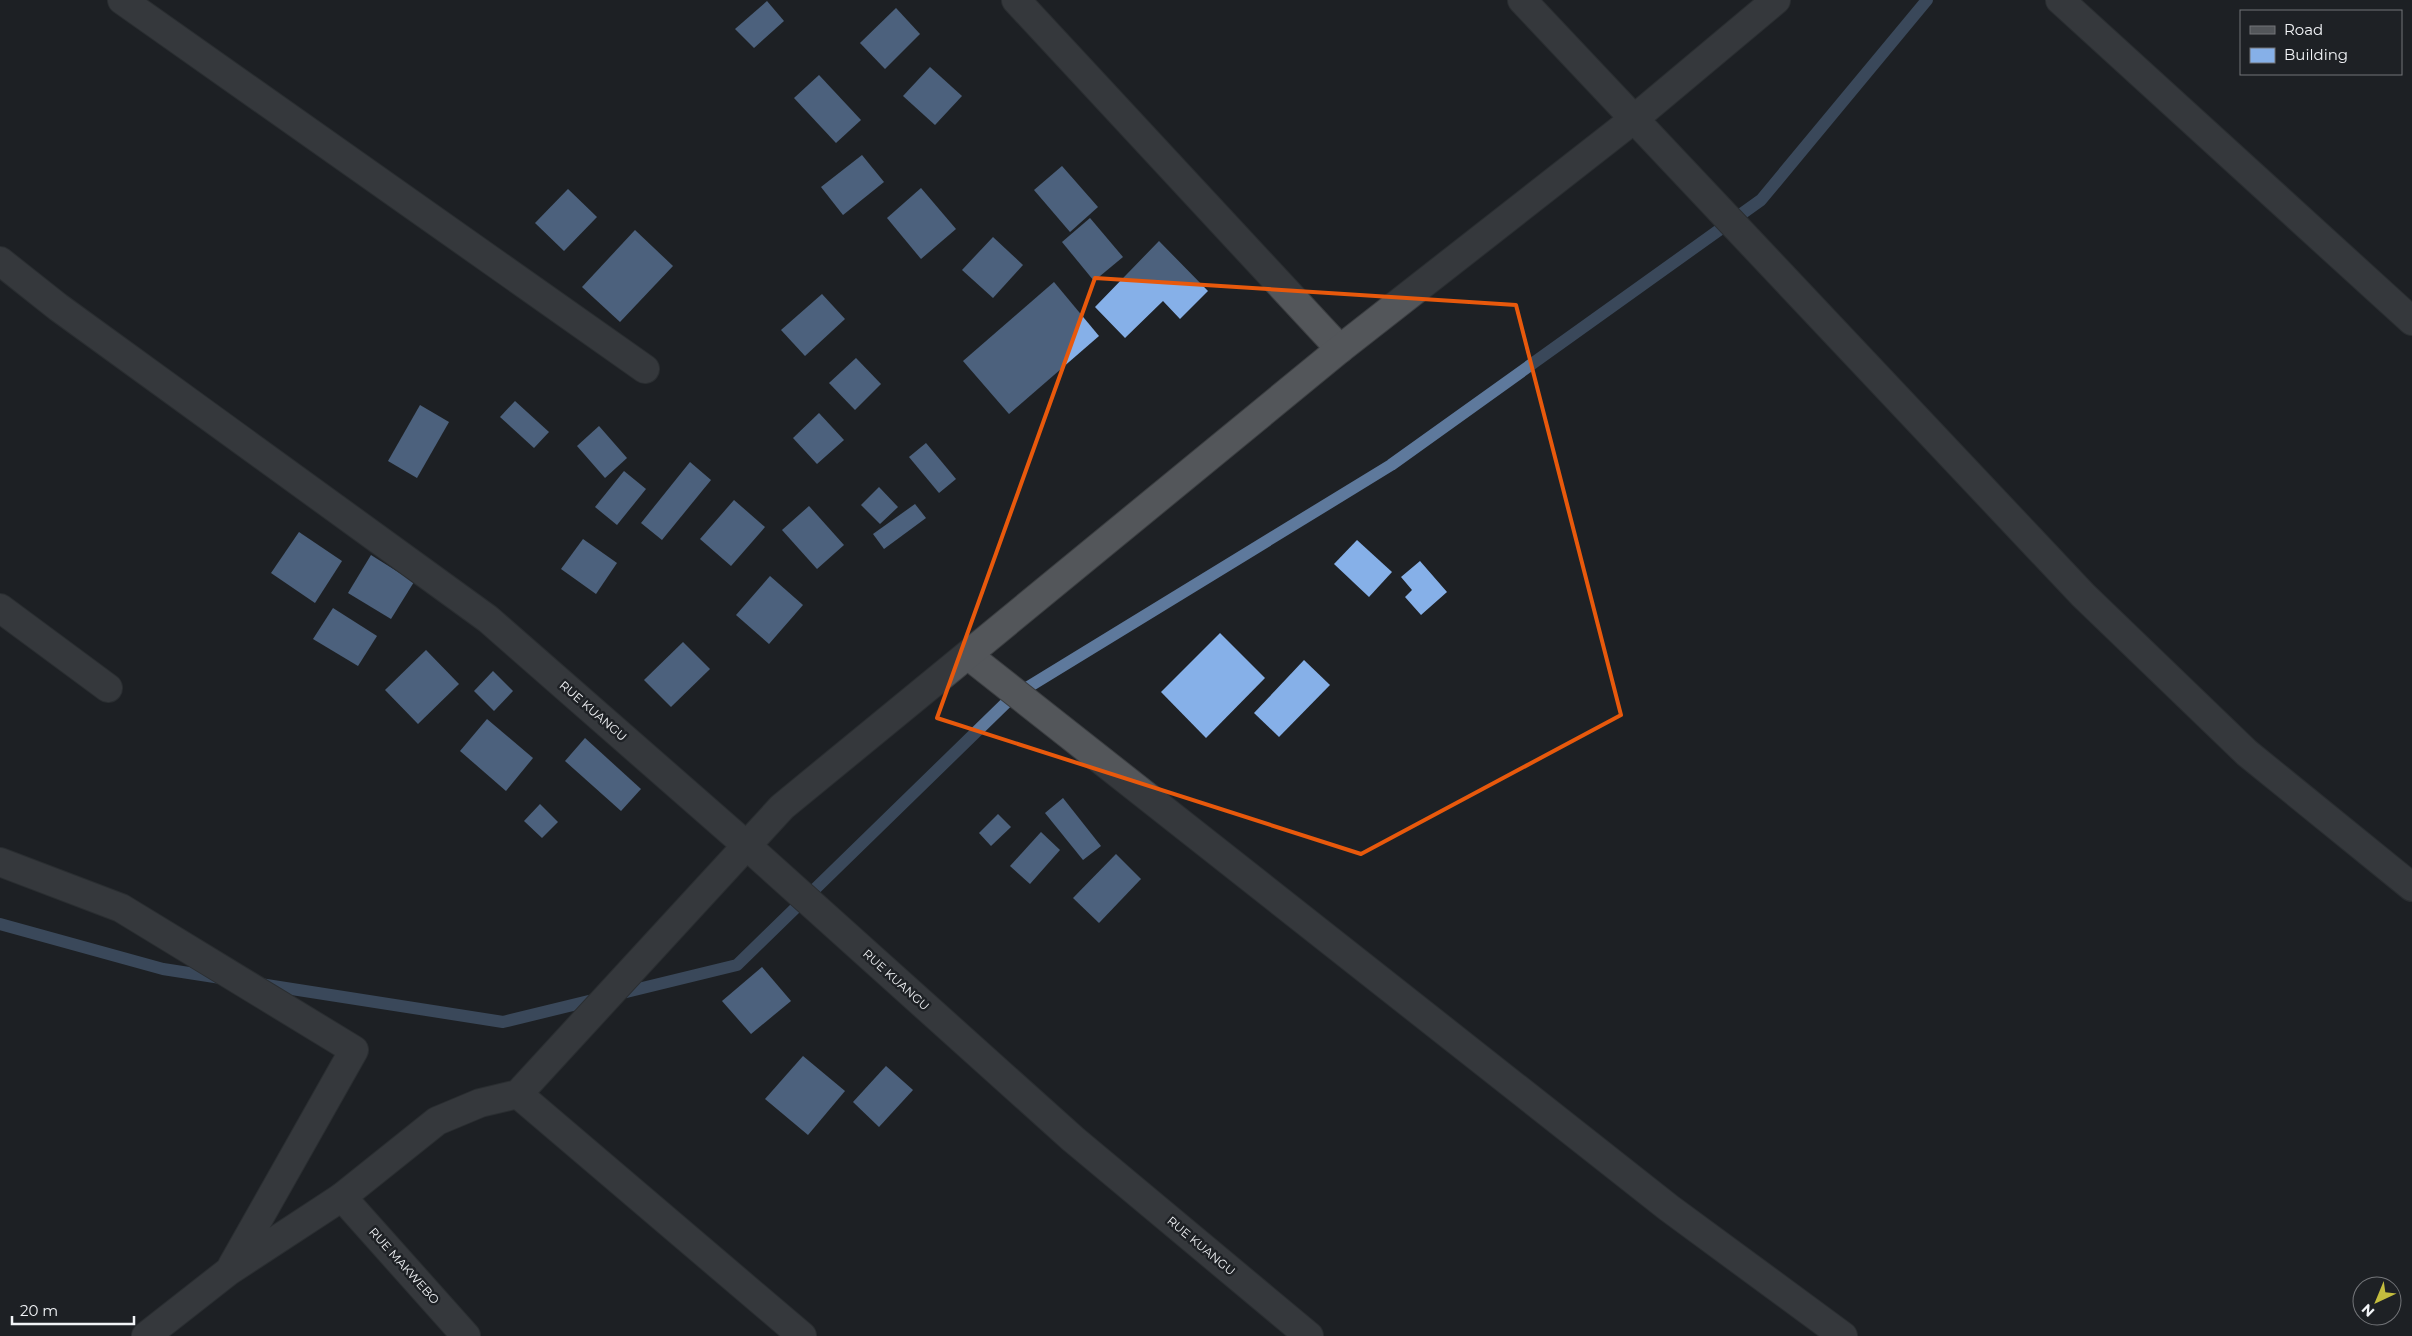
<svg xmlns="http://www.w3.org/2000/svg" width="2412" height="1336" font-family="Montserrat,sans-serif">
<rect width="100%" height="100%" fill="#1e2125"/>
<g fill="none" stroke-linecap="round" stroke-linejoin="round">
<g stroke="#5e799c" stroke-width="12">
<polyline points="0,924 163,969 221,978"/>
<polyline points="260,984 503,1022 737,965 1012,697 1391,465 1761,200 1927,0"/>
</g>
</g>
<g fill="#86b0e8">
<polygon points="767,1 784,21 754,48 735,29"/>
<polygon points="896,8 920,34 885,69 860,43"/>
<polygon points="930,67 962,96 935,125 903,96"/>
<polygon points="819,75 861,120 836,143 794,98"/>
<polygon points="862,155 884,182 843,215 821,187"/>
<polygon points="1062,166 1098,207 1070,232 1034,190"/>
<polygon points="921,188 956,229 921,259 887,218"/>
<polygon points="568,189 597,217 564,251 535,223"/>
<polygon points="1090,218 1123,257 1094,281 1062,242"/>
<polygon points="635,230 673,266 620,322 582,287"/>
<polygon points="993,237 1023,265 993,298 962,270"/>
<polygon points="1159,241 1208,291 1180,319 1163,301 1125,338 1095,307"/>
<polygon points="1054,282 1099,336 1009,414 963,361"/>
<polygon points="822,294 845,319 805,356 781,330"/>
<polygon points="856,358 881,384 855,410 829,383"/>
<polygon points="515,401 549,432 534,448 500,417"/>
<polygon points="420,405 449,422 417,478 388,461"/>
<polygon points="819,413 844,440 817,464 793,438"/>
<polygon points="599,426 627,458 605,478 577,446"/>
<polygon points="926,443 956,479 939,493 909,457"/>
<polygon points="690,462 711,480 662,540 641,523"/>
<polygon points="624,471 646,489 617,525 595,507"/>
<polygon points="879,487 898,507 880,524 861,505"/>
<polygon points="734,500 765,527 731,566 700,539"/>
<polygon points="915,504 926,518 884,549 873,534"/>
<polygon points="809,506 844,545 817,569 782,530"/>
<polygon points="299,532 342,561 315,603 271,573"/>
<polygon points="583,539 617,563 596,594 561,569"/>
<polygon points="1357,540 1392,572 1369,597 1334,564"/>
<polygon points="371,555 414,582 391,619 348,593"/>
<polygon points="1420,561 1447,592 1421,615 1405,597 1412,590 1401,577"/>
<polygon points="770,576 803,605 769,644 736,615"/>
<polygon points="333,608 377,636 358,666 313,639"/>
<polygon points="1220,633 1265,678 1206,738 1161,692"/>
<polygon points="683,642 710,669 671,707 644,680"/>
<polygon points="426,650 459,684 418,724 385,690"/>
<polygon points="1304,660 1330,685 1279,737 1254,713"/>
<polygon points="493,671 513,691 494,711 474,691"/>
<polygon points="487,719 533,758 506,791 460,751"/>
<polygon points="585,738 641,789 621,811 565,761"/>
<polygon points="1063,798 1101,846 1083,860 1045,813"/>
<polygon points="540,804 558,822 542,838 524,821"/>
<polygon points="998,814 1011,827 991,846 979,833"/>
<polygon points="1041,832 1060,850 1030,884 1010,866"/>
<polygon points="1116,854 1141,879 1099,923 1073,898"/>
<polygon points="762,967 791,1001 751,1034 722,1001"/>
<polygon points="803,1056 845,1091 808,1135 765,1099"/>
<polygon points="886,1066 913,1090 879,1127 853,1102"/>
</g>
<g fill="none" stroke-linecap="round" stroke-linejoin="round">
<g stroke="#3b3e41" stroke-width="30">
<g id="minor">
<polyline points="122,0 645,369"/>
<polyline points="1016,0 1340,349"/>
<polyline points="1522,0 2083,595 2247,753 2412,887"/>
<polyline points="2060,0 2412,321"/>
<polyline points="0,261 58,307 488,619 746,845 1073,1139 1309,1336"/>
<polyline points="0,608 108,688"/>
<polyline points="969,656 1669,1208 1843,1336"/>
<polyline points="0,862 121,908 354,1050 232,1266"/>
<polyline points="518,1094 802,1336"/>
<polyline points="342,1197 466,1336"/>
<polyline points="146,1336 229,1271 342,1197 437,1121 480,1103 518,1094 782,807 1340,349 1634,119 1776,0"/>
</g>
</g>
<use href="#minor" stroke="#53565a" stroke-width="28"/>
</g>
<path d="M0 0H2412V1336H0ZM1095 278 1516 305 1621 715 1361 854 937 718Z" fill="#1e2125" fill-opacity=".55" fill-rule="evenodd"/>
<path fill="none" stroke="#e8590c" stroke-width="4" stroke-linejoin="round" d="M1095 278 1516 305 1621 715 1361 854 937 718Z"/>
<g text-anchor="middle" stroke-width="5" stroke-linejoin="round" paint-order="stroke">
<g font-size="12" fill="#f2f4f7" stroke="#1e2125">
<text transform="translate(593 711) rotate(41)" y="4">RUE KUANGU</text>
<text transform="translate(896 980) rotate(42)" y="4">RUE KUANGU</text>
<text transform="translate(1201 1246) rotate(40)" y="4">RUE KUANGU</text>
<text transform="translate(404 1266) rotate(48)" y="4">RUE MAKWEBO</text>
</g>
</g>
<rect x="2240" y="10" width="162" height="65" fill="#1e2125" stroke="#737579"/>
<rect x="2250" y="26" width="25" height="8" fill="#53565a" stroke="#737579"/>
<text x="2284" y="35" font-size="15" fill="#f2f4f7">Road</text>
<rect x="2250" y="48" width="25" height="15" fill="#86b0e8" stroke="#737579"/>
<text x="2284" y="60" font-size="15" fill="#f2f4f7">Building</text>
<g transform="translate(2377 1301) rotate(224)"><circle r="24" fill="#1e2125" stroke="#737579"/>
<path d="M0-4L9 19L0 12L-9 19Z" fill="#c4bd3e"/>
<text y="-8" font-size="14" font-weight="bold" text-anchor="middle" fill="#f2f4f7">N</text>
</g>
<path d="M12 1316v8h122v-8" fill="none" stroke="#f2f4f7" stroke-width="2.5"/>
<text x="20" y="1316" font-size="15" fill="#f2f4f7" stroke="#1e2125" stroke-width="4" paint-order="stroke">20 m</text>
</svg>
